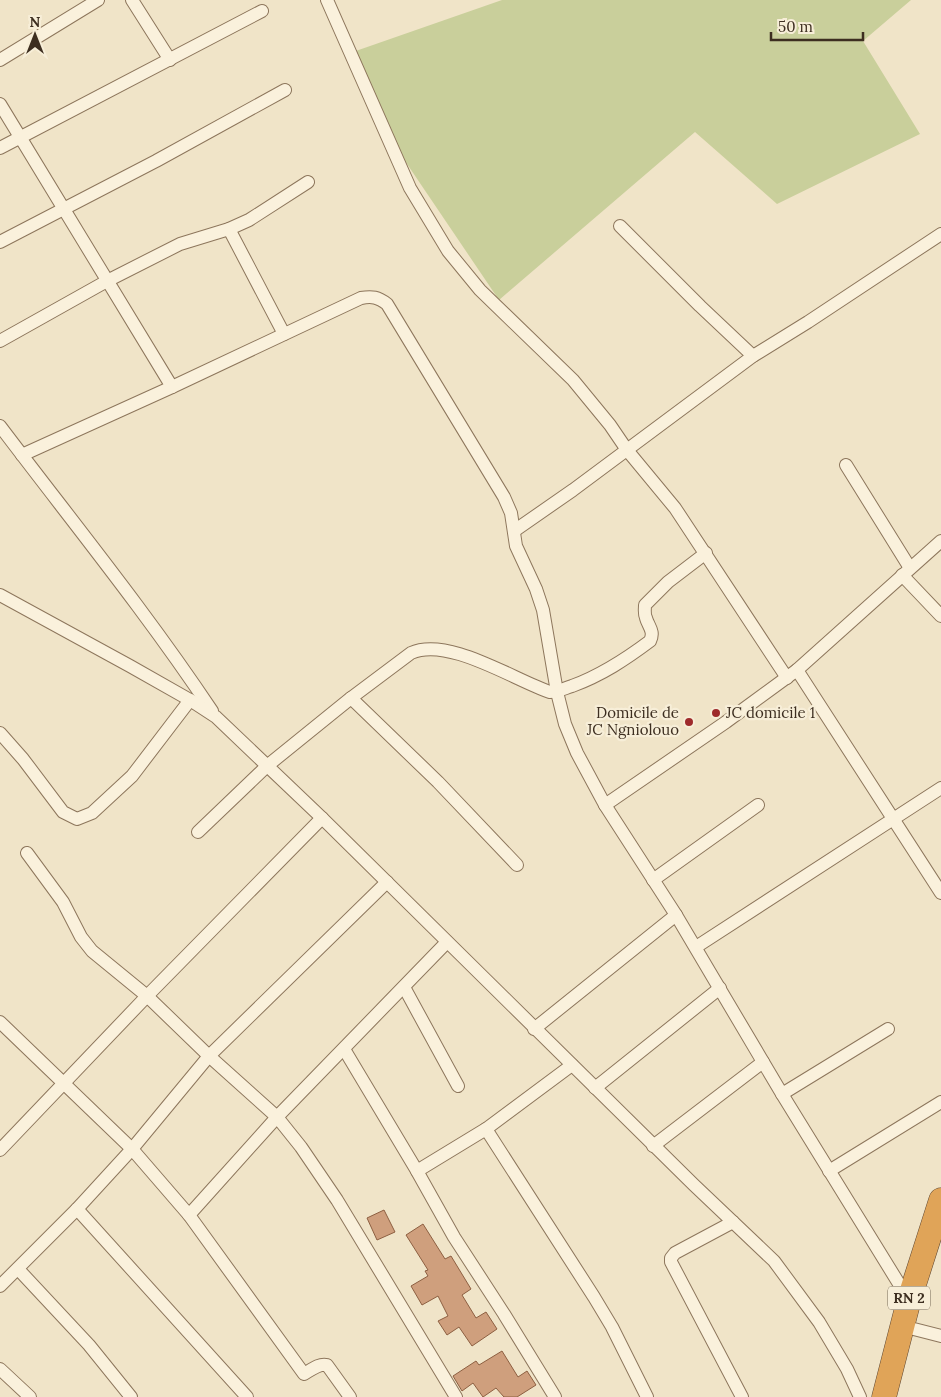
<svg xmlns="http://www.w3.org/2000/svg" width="941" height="1397" font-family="Lora,serif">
<rect width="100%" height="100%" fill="#f0e4c8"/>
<polygon fill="#c9cf9b" points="502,0 911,0 863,41 920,134 777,204 695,132 499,300 403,158 350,53"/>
<g fill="#cf9f7d" stroke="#8d5f41">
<polygon points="384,1210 395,1232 377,1240 367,1218"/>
<polygon points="423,1224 445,1259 451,1256 471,1289 462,1295 476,1318 486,1312 497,1329 472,1346 459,1327 447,1335 438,1321 448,1316 438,1296 422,1305 411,1286 428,1276 425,1271 428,1270 406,1235"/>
<polygon points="502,1351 518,1377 527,1371 536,1385 517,1397 504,1397 496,1388 483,1397 473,1383 462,1391 453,1376 476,1361 479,1365"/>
</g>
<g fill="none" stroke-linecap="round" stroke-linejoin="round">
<g stroke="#8d765c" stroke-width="14">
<g id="street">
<polyline points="132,0 170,60"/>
<polyline points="327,0 410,188 448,251 480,290 573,380 610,425 627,450 675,508 787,678"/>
<polyline points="0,60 98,0"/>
<polyline points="0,104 172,387"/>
<polyline points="0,148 262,11"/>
<polyline points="620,226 700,306 753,356"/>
<polyline points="229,229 284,334"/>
<polyline points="0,242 156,161 285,90"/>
<polyline points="0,341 107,281 180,244 229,229 249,220 308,182"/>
<path d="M0 426C71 520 146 612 212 711"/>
<path d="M22 455 172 387 361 298C372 296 378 297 387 304L504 497 511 513 516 546 536 589 543 610 557 692 565 724 577 753 605 805 676 915 782 1094 909 1300"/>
<polyline points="846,465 910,568"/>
<polyline points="514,531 573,490 753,356 808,322 941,234"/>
<polyline points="902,575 941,616"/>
<polyline points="0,595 130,666 190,700 216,717 322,818 694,1185 774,1261 819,1322 847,1369 860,1397"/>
<polyline points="797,670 941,893"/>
<polyline points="351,698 438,782 517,865"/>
<polyline points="0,733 23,759 63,812 77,819 92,813 132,776 190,700"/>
<polyline points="605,805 726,722 797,670 941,541"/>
<path d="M198 832 267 766 351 698 411 653C448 636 514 680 550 692 558 692 565 688 572 686 602 675 626 659 650 641 655 631 648 626 646 618 644 614 645 609 645 605L668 582 706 553"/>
<polyline points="27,853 63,902 81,937 92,951 147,996 209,1056 277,1117 301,1147 337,1200 456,1397"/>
<polyline points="653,880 758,805"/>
<polyline points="696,947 941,788"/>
<polyline points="404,987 458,1086"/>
<path d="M0 1022 132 1149 189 1215 304 1374C311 1370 319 1363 327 1365L350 1397"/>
<polyline points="534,1029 676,915"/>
<polyline points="344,1049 417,1171 454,1237 504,1314 555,1397"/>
<polyline points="595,1088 720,988"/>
<polyline points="782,1094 888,1029"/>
<polyline points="486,1129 594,1297 612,1327 647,1397"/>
<polyline points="653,1146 763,1062"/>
<polyline points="0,1150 147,996 322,818"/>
<polyline points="417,1171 486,1129 572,1065"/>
<polyline points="829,1171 941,1102"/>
<polyline points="77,1209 247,1397"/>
<polyline points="189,1215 277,1117 447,942"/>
<polyline points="733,1222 675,1253 671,1258 671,1262 742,1397"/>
<polyline points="18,1269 89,1345 131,1397"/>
<polyline points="0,1286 77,1209 132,1149 209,1056 387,882"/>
<polyline points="902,1326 941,1336"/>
<polyline points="0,1369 30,1397"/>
</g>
</g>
<g stroke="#5b4430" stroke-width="25">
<polyline id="highway" points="884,1397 909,1300 941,1200"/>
</g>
<use href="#street" stroke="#faf1dc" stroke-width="12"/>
<use href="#highway" stroke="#e0a458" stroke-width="24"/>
</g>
<g fill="#9e2a2b" stroke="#f7eed8" stroke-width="2">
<circle cx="716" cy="713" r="5"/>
<circle cx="689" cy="722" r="5"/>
</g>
<g text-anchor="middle" stroke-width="4.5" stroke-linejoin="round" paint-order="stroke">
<rect fill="#f7eed8" stroke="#756857" stroke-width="1" x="888" y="1286.5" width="42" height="23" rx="4"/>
<g font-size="14" font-weight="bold" fill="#3d2e20">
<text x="909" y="1303">RN 2</text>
</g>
<g font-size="15" fill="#3d2e20" stroke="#f7eed8" text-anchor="end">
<text x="679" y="718">Domicile de<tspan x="679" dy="17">JC Ngniolouo</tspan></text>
<text x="726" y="718" text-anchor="start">JC domicile 1</text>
</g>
</g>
<g transform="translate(35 35)" stroke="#f7eed8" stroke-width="4" paint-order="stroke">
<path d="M0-4L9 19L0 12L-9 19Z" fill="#3d2e20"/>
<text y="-8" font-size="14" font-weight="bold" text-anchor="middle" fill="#3d2e20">N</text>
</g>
<path d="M771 32v8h92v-8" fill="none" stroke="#3d2e20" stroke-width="2.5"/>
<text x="778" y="32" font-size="15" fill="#3d2e20" stroke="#f7eed8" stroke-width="4" paint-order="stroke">50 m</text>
</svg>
